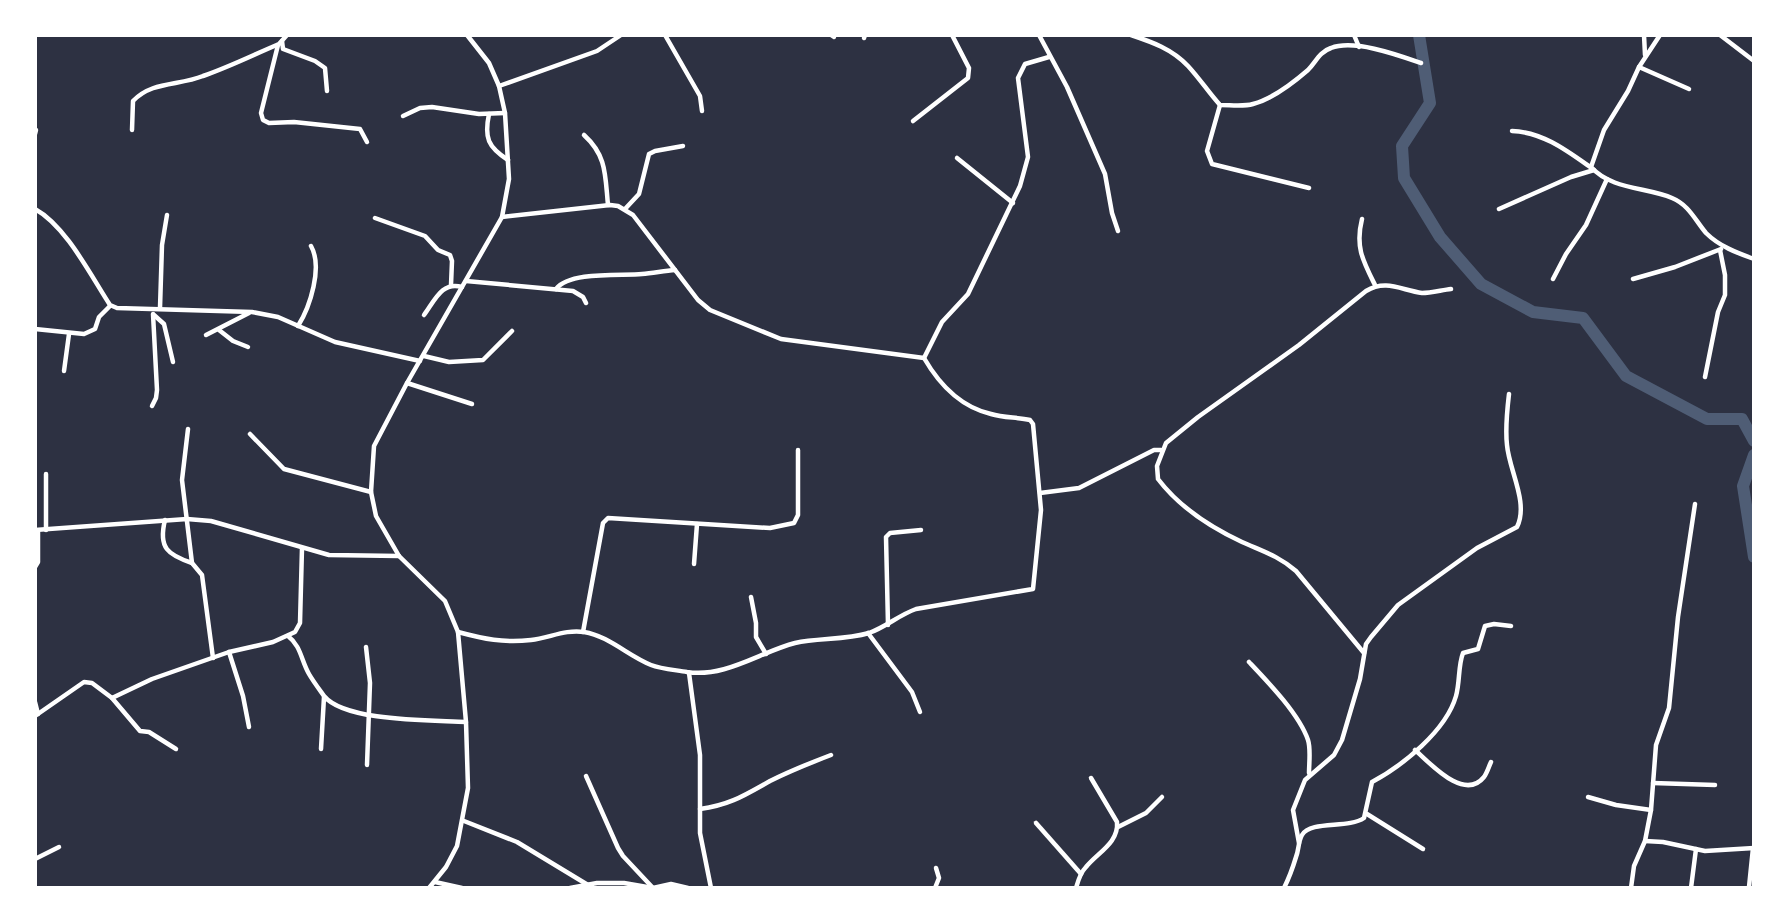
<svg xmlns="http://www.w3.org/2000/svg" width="1789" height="923" font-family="'DejaVu Sans',sans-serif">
<rect width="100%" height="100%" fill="#2d3142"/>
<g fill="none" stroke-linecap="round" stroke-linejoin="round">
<g stroke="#4f5d75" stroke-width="12">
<polyline points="1419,35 1430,103 1402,146 1404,178 1440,237 1481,284 1533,312 1583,318 1626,376 1707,419 1742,419 1754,441"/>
<polyline points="1754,455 1743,486 1754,557"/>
</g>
<g stroke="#fff" stroke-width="4.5">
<polyline points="665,35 700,96 702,111"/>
<polyline points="831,35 834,37"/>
<polyline points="1039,35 1067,87 1105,174 1112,213 1118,231"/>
<path d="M1131 35C1152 42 1172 49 1188 66 1200 79 1209 93 1220 105 1231 105 1243 107 1253 104 1272 99 1293 83 1308 70 1316 62 1319 52 1331 48 1354 39 1398 55 1421 63"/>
<polyline points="1354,35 1359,47"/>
<polyline points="1644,35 1645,55"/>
<path d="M1660 35 1639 67 1628 91 1604 130 1591 167C1612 190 1646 187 1672 198 1689 205 1695 220 1706 233 1719 246 1737 253 1754 259"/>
<polyline points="1720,35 1754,61"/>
<polyline points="864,38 865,35"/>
<polyline points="282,41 283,49 315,61 325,68 327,91"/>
<polyline points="278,45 261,113 263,120 269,123 294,122 360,129 367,142"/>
<polyline points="1639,67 1689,89"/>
<polyline points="499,86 597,51 621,35"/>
<polyline points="1220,105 1207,151 1212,164 1309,188"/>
<path d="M489 114C484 138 488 147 508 160"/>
<polyline points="403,116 420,108 432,107 479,114 505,113"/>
<polyline points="913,121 968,78 969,68 952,35"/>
<path d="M132 130 133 101C152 81 178 86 203 76 229 67 253 55 279 44L287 35"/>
<path d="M1512 131C1542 132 1566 150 1590 167"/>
<polyline points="35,134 36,130"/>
<path d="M584 135C607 156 605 175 608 205"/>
<polyline points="957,158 1013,203"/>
<path d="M35 209C66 226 91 276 110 305L117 308 252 312 278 317 335 342 420 361"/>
<polyline points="625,209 639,194 649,154 655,151 683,146"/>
<polyline points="1499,209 1571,177 1594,170"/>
<polyline points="502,217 610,205 618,206 633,215 698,300 710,310 781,339 924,358 942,322 968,294 1020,186 1028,157 1018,78 1025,64 1049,57"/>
<polyline points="375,218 425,236 438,250 450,255 452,261 451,285"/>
<path d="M1362 219C1355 247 1363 261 1375 285"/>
<polyline points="1553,279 1566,254 1586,225 1607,179"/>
<polyline points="1633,279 1675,267 1721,249"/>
<polyline points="466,281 573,291 583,297 586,303"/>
<path d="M556 289C570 271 621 276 642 274 653 273 664 271 675 270"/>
<polyline points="160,308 162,245 167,215"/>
<polyline points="154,315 164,324 173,362"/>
<path d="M424 315C435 300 442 281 462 287"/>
<path d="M298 326C310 307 323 267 311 246"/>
<polyline points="35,329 84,334 95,329 99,317 110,306"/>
<polyline points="219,330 233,341 248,347"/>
<polyline points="206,335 249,313"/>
<polyline points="424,356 449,362 483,360 512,331"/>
<polyline points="64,371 69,334"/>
<polyline points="1705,377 1718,312 1725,295 1725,275 1720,250"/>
<polyline points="407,383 472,404"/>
<polyline points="152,406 156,398 157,390 153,314"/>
<polyline points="188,429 182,480 192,563 202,575 213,658"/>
<polyline points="250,434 284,469 371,492"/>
<polyline points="1040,493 1079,488 1154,450 1161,450"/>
<path d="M165 520C158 548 168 555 192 563"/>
<polyline points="35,530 187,519 211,521 329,555 399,556"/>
<polyline points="46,530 46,474"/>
<polyline points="694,564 697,524"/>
<polyline points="35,567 38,562 38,531"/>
<polyline points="751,597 756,623 756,637 766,654"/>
<polyline points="888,625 886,537 890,533 921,530"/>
<path d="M458 632C484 639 503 643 531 640 549 638 566 629 584 632 609 636 628 656 651 665 661 669 676 670 687 672 725 678 760 652 795 643 819 638 845 640 869 633 886 627 899 615 916 609L1033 589 1041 510 1033 424 1030 420C1017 417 1004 418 991 414 961 407 939 384 924 358"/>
<polyline points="583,632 603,523 608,518 770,528 794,523 798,515 798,450"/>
<polyline points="868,633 912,692 920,712"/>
<path d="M288 636C301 646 301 660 309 674 313 681 319 689 324 696 345 722 433 720 466 722"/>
<polyline points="366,647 370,683 367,765"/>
<polyline points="229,652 243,696 249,727"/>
<path d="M1364 653 1296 571C1279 556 1262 551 1242 542 1210 527 1180 508 1158 479L1157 466 1166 443 1198 417 1299 345 1366 291C1386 279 1401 290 1422 293 1431 293 1442 290 1451 289"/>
<path d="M1249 662C1268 682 1299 714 1308 740 1311 749 1309 763 1309 773"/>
<polyline points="689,673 700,755 700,833 711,888"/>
<polyline points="112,698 140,731 149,732 176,749"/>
<polyline points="35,702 38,714"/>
<polyline points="35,716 84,682 92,683 112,698 152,679 229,652 273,642 295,632 300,623 302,548"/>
<polyline points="321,749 324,697"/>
<path d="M1415 750C1430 763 1464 802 1484 777 1487 773 1489 766 1491 762"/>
<polyline points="586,776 618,848 623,856 653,888"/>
<polyline points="1653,783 1715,785"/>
<polyline points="1588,797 1616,805 1651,810"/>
<path d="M700 809C730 805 745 795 770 781 790 771 810 763 831 755"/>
<polyline points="1367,814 1423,849"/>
<polyline points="464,821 517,842 588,885"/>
<polyline points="1036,823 1081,874"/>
<polyline points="1118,827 1146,813 1162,797"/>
<polyline points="1645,841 1663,842 1705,851 1754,848"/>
<path d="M1299 843 1293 810 1305 780 1334 755 1342 740 1360 679 1366 644 1371 637 1398 605 1477 548 1517 527C1529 503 1509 470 1507 445 1505 428 1507 411 1509 394"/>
<polyline points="35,859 59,847"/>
<polyline points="435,882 462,888"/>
<polyline points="1749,887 1753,848"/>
<polyline points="429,888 446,867 457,846 468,788 466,722 458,632 445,601 399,556 376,516 371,492 374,446 407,383 502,217 509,179 505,113 499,86 489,63 467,35"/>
<polyline points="570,888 597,883 624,883 653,888 671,884 688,888"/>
<polyline points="935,888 939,878 936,868"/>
<path d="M1076 888C1078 881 1080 873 1086 867 1097 853 1119 843 1117 822L1091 778"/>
<path d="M1284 888C1289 878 1293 867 1296 857 1299 850 1298 842 1302 835 1311 820 1348 829 1364 818L1372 782C1402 766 1446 731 1456 696 1460 682 1458 666 1463 653L1478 649 1485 626 1494 624 1511 626"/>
<polyline points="1631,888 1634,866 1645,841 1651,810 1656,745 1669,708 1678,617 1695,504"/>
<polyline points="1691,888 1696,849"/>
</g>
</g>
<rect width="1789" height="923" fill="none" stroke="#ffffff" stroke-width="74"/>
</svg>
